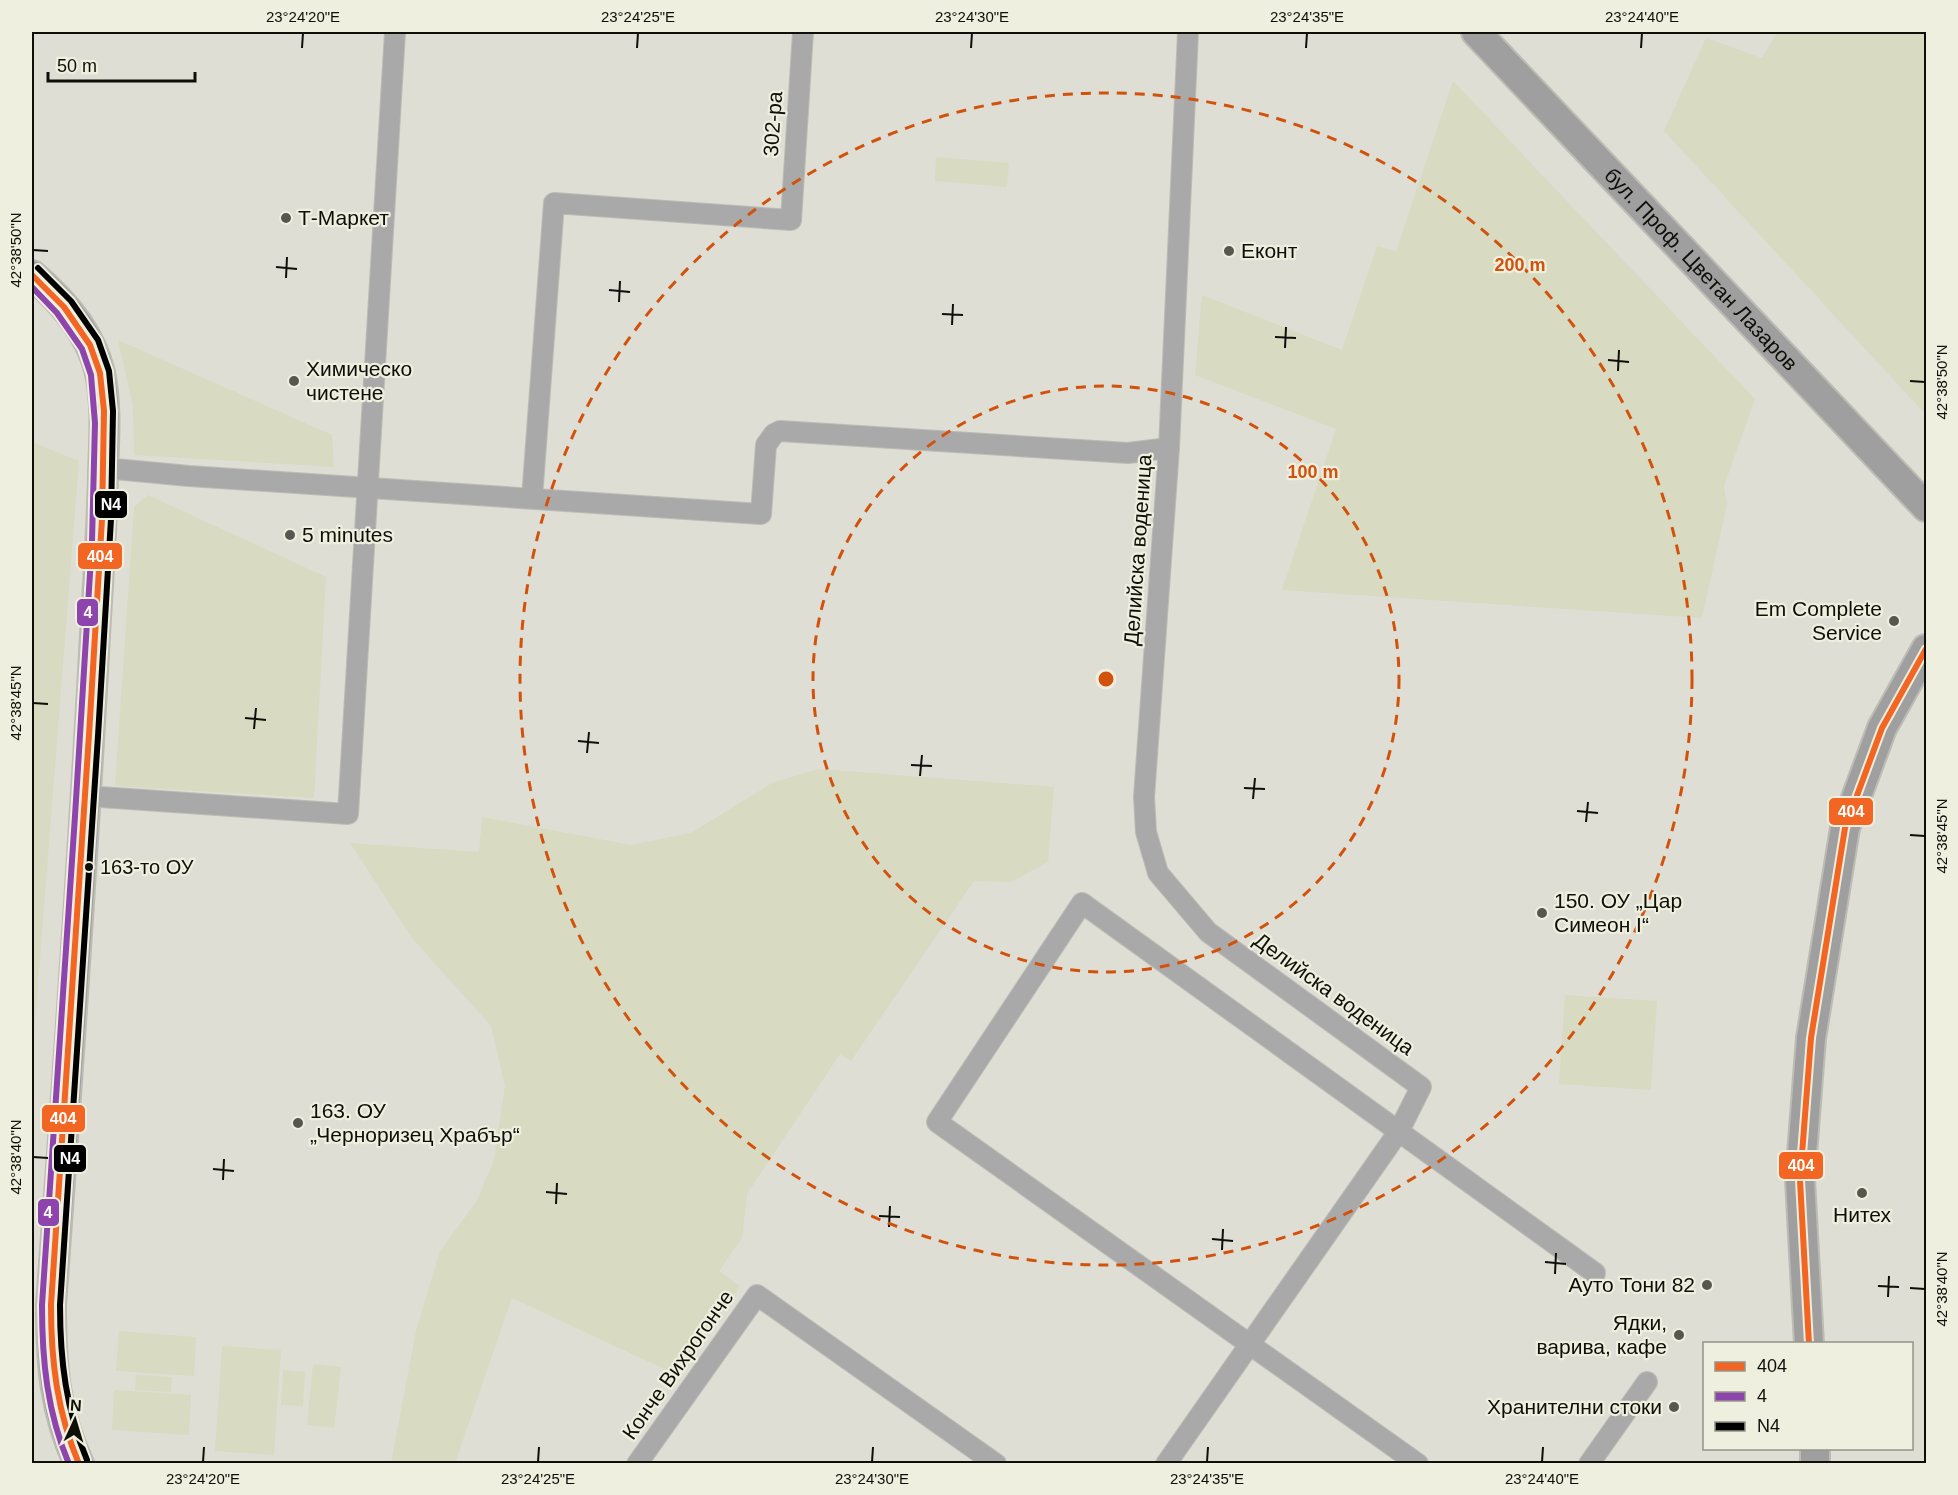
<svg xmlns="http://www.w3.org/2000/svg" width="1958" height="1495" font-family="Arial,sans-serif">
<rect width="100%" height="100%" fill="#deded5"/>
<g fill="#d8dac1">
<polygon points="1777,32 1926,32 1926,415 1664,131 1706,38 1762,58"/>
<polygon points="1453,81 1755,399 1724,486 1727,504 1702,618 1282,590 1336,429 1195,375 1202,295 1342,350 1377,246 1396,251"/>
<polygon points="936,157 1009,163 1007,187 935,181"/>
<polygon points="118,340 332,435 334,467 134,455 133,407"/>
<polygon points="32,442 79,461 32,1060"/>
<polygon points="148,495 326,577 314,798 115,786 134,507"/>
<polygon points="818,769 1054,787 1048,862 1011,882 974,881 851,1061 840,1054 747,1194 742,1238 719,1271 740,1286 677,1375 512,1298 455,1463 391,1463 416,1331 440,1251 476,1202 494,1160 505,1086 491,1026 412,938 350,843 479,852 482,817 631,845 691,833 772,783"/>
<polygon points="1565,995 1657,1001 1651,1090 1559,1084"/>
<polygon points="119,1331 196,1337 194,1376 116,1371"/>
<polygon points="222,1346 281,1350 274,1455 215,1451"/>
<polygon points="313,1364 341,1367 334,1428 307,1425"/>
<polygon points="283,1370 305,1372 303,1406 281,1405"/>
<polygon points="136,1375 172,1377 171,1392 135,1390"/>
<polygon points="114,1390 191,1395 189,1435 112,1430"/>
</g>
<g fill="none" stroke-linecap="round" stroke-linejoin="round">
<g stroke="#bcbcb5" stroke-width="22">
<g id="street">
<polyline points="104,468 189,476 761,514 766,445 774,434 780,431 1128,453 1169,448"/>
<polyline points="532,498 554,203 791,220 803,32"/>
<polyline points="86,796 348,814 395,32"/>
<polyline points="637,1464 757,1295 996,1464"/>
<polyline points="1166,1464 1399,1131 1421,1087 1208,932 1158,873 1146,832 1144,797 1169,448 1188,32"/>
<polyline points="1418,1464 937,1122 1082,903 1595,1273"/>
<polyline points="1589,1464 1647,1382"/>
</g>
</g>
<g stroke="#bcbcb5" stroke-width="32">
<g id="secondary">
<path id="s1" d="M1476 32 1926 507"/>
<path d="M32 275C62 300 91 334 100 373 107 407 104 439 103 474 102 534 97 594 94 654 82 871 67 1088 51 1305 51 1362 54 1411 79 1464"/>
<polyline points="1809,1344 1800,1180 1811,1038 1845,828 1882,728 1926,649"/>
<polyline points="1815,1448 1815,1464"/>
</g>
</g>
<use href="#street" stroke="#aaa9aa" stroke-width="20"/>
<use href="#secondary" stroke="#a09fa0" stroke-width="28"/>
<g stroke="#eeefde" stroke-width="10">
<g id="bus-1">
<path d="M32 275 64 307 90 345 100 373 104 411 102 519 89 735 51 1305C51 1361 57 1412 79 1464"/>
<polyline points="1809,1344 1800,1180 1811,1038 1845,828 1882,728 1926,649"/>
</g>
</g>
<g stroke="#eeefde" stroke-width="10">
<path id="bus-2" d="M32 287 57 313 82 349 91 375 95 423 92 541 75 816 42 1305C42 1360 47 1412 69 1464"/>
</g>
<g stroke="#eeefde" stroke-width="10">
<path id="bus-3" d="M38 268 71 301 98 340 109 371 113 411 111 519 98 736 60 1305C60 1360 66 1410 87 1460"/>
</g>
<use href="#bus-1" stroke="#f26522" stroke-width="6"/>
<use href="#bus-2" stroke="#8e44ad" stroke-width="6"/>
<use href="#bus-3" stroke="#000" stroke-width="6"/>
</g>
<path fill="none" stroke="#0e0f09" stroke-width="2" d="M302 48 303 33M637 48 638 33M971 48 972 33M1306 48 1307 33M1641 48 1642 33M33 250 48 251M276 267 297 269M286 278 287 257M609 290 630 292M619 302 620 281M942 314 963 315M952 325 953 304M1275 337 1296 338M1285 348 1286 327M1608 360 1629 362M1618 371 1619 350M1910 381 1925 382M33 703 48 704M245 718 266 720M254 729 256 708M578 741 599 743M587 753 589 732M911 765 932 766M920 776 922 755M1244 788 1265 789M1253 799 1255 778M1577 811 1598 813M1586 822 1588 802M1910 835 1925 836M33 1157 48 1158M213 1169 234 1171M223 1180 224 1159M546 1192 567 1194M556 1204 557 1183M879 1216 900 1217M889 1227 890 1206M1212 1239 1233 1241M1222 1250 1223 1229M1545 1262 1566 1264M1555 1274 1556 1253M1878 1286 1899 1287M1910 1288 1925 1289M1888 1297 1889 1276M203 1462 204 1447M538 1462 539 1447M872 1462 873 1447M1207 1462 1208 1447M1542 1462 1543 1447"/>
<g fill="none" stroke="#d2520c" stroke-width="3" stroke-dasharray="10 8">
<circle cx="1106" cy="679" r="293"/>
<circle cx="1106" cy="679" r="586"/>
</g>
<g fill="#575750" stroke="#eeefde" stroke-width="2">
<circle cx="286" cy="218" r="6"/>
<circle cx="1229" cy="251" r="6"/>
<circle cx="294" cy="381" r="6"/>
<circle cx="290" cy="535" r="6"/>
<circle cx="1894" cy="621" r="6"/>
<circle cx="1542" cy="913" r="6"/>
<circle cx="298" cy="1123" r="6"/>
<circle cx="1862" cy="1193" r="6"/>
<circle cx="1707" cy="1285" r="6"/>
<circle cx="1679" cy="1335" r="6"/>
<circle cx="1674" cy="1407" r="6"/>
</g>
<circle fill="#0e0f09" stroke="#eeefde" stroke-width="2" cx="89" cy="867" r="5"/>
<g text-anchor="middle" stroke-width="4.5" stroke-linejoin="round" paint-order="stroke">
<g font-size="20" fill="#0e0f09" stroke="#eeefde" text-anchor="start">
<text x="100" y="874">163-то ОУ</text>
</g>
<g font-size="21" fill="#0e0f09" stroke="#eeefde">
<text transform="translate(773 124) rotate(-86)" y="7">302-ра</text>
<text dy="7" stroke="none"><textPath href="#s1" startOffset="327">бул. Проф. Цветан Лазаров</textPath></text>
<text transform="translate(1138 550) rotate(-86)" y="7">Делийска воденица</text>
<text transform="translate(1334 994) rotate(36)" y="7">Делийска воденица</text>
<text transform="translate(678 1365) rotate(-55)" y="7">Конче Вихрогонче</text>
</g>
<g font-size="21" fill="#0e0f09" stroke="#eeefde" text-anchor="start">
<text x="298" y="225">Т-Маркет</text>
<text x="1241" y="258">Еконт</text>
<text x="306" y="376">Химическо<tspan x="306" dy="24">чистене</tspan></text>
<text x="302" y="542">5 minutes</text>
<text x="1882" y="616" text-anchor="end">Em Complete<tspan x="1882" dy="24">Service</tspan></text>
<text x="1554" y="908">150. ОУ „Цар<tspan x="1554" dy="24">Симеон I“</tspan></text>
<text x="310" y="1118">163. ОУ<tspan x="310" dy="24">„Черноризец Храбър“</tspan></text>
<text x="1862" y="1222" text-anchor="middle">Нитех</text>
<text x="1695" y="1292" text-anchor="end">Ауто Тони 82</text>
<text x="1667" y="1330" text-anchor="end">Ядки,<tspan x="1667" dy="24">варива, кафе</tspan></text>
<text x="1662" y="1414" text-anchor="end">Хранителни стоки</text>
</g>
</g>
<circle cx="1106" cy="679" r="9" fill="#d2520c" stroke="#eeefde" stroke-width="3"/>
<g font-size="18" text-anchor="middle" font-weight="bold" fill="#d2520c" stroke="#eeefde" stroke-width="4.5" stroke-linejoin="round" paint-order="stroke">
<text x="1520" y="271">200 m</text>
<text x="1313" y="478">100 m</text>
</g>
<g stroke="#eeefde" stroke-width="2">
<rect x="94" y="490" width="34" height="29" rx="6" fill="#000"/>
<rect x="77" y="542" width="46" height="28" rx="6" fill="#f26522"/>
<rect x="76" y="598" width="23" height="29" rx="6" fill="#8e44ad"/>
<rect x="1828" y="797" width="46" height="29" rx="6" fill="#f26522"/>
<rect x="41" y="1104" width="45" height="29" rx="6" fill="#f26522"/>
<rect x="53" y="1144" width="34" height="29" rx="6" fill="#000"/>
<rect x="1778" y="1151" width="46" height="29" rx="6" fill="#f26522"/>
<rect x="37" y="1198" width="23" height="29" rx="6" fill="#8e44ad"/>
</g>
<g font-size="16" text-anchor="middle" font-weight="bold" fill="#fff">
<text x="111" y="510">N4</text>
<text x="100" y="562">404</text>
<text x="88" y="618">4</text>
<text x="1851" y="817">404</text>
<text x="63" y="1124">404</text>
<text x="70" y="1164">N4</text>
<text x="1801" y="1171">404</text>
<text x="48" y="1218">4</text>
</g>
<rect width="1958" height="1495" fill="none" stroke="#eeefde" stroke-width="66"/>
<rect x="1703" y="1342" width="210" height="108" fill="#eeefde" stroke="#949589" stroke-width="1.5"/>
<rect x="1715" y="1362" width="30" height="9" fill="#f26522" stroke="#949589" stroke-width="1.5"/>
<text x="1757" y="1372" font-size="18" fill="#0e0f09">404</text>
<rect x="1715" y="1392" width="30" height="9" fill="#8e44ad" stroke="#949589" stroke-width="1.5"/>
<text x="1757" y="1402" font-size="18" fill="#0e0f09">4</text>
<rect x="1715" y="1422" width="30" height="9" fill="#000000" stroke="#949589" stroke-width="1.5"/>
<text x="1757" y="1432" font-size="18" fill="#0e0f09">N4</text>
<g transform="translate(75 1420) rotate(4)" stroke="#eeefde" stroke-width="4.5" paint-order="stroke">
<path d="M0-4.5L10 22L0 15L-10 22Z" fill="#0e0f09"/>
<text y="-9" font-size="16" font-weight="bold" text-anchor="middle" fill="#0e0f09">N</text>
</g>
<path d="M48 72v9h147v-9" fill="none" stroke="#0e0f09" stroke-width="3"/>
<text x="57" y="72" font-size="18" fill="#0e0f09" stroke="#eeefde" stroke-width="4.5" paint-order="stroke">50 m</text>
<rect x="33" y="33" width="1892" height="1429" fill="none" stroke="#0e0f09" stroke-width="2"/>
<g font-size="15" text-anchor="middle" fill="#0e0f09">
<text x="303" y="22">23°24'20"E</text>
<text x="638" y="22">23°24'25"E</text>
<text x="972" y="22">23°24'30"E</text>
<text x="1307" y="22">23°24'35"E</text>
<text x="1642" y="22">23°24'40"E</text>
<text transform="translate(16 250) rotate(-90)" y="5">42°38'50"N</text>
<text transform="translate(1942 382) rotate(-90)" y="5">42°38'50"N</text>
<text transform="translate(16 703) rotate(-90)" y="5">42°38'45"N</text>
<text transform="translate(1942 836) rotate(-90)" y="5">42°38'45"N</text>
<text transform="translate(16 1157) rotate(-90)" y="5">42°38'40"N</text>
<text transform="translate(1942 1289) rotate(-90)" y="5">42°38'40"N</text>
<text x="203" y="1484">23°24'20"E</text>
<text x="538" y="1484">23°24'25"E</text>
<text x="872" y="1484">23°24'30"E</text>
<text x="1207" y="1484">23°24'35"E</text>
<text x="1542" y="1484">23°24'40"E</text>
</g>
</svg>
